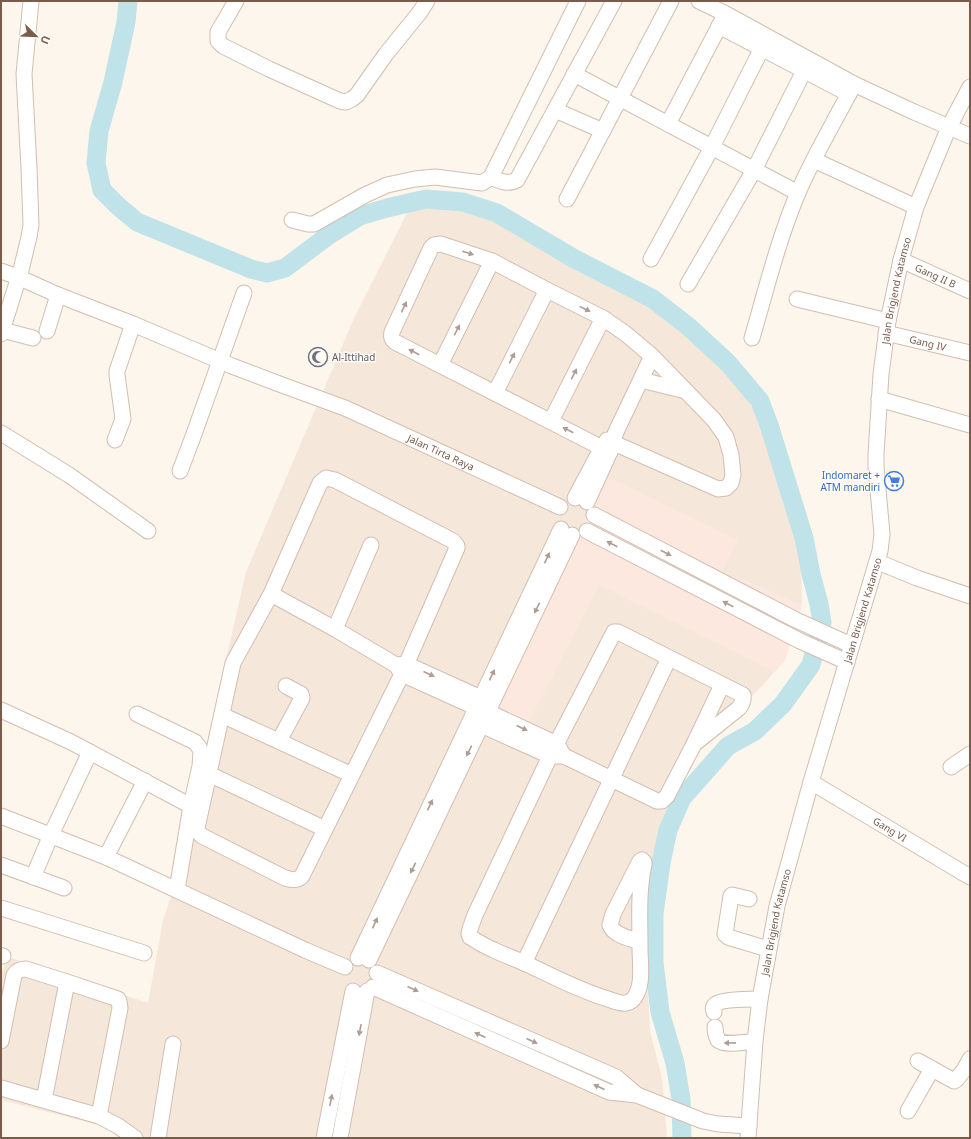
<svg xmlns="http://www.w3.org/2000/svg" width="971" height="1139" font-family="'Noto Sans',sans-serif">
<rect width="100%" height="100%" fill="#fdf6ec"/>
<polygon fill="#f5e8da" points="446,202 491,217 641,296 682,321 743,393 762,422 801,562 802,605 785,660 761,687 697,753 671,795 659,835 644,897 650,1031 662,1078 667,1138 121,1138 121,1131 1,1100 1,972 2,972 8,957 148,1003 163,920 173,891 246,572 355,316 408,211"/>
<polygon fill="#fde8e0" points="606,476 738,540 722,571 802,605 785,660 775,672 599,585 528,723 498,710"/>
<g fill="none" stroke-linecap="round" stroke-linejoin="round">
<polyline stroke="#bfe3e8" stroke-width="19" points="128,1 126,22 113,82 99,131 96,163 102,190 118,206 137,222 251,269 267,273 285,268 329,235 360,216 387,208 426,199 463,202 497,213 573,258 653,299 689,327 728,363 760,401 769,425 804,538 811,574 819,604 822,622 811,665 783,704 755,731 728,746 682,798 668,830 661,863 654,914 654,962 660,1012 675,1063 681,1099 682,1138"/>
<g stroke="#d1beb0" stroke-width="17">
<g id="minor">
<polyline points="236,1 218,32 218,41 223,46 269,69 340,101 346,102 352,99 357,95 386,54 420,12 427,1"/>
<polyline points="699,1 726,14 854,84 914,112 970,136"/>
<polyline points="719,26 849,94"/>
<polyline points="574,74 798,193"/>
<polyline points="555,110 603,131"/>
<polyline points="668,124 724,17"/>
<polyline points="814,160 916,207"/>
<path d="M491 177C499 181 508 185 517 180L614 1"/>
<polyline points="567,199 671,1"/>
<polyline points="292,220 308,224 314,224 365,195 387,185 415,179 435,177 482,183 491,177 578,1"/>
<polyline points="651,259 712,147 762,48"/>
<path id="s1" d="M901 260 970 291"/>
<path id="s2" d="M1 271 18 277 58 295 133 324 232 366 282 385 345 408 560 507"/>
<polyline points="688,284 754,170 804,71"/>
<polyline points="797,299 888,321"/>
<polyline points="2,330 33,338"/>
<polyline points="47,331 58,295"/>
<path id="s3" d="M886 333 970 353"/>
<polyline points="1,334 21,270 29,237 31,225 29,168 24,74 31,1"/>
<path d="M752 338C766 290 778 241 797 195 813 157 835 121 854 84"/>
<polyline points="440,365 492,261"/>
<polyline points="641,380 686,391"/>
<polyline points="495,393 547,290"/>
<polyline points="879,399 970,425"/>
<polyline points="551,421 603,318"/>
<polyline points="1,433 69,475 148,531"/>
<polyline points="115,440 123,419 117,375 117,371 133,324"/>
<path d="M607 440 718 489 726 488 731 483 733 475 731 455 726 437 714 420 652 356 626 334 603 318 547 290 492 261 441 244 434 245 431 248 392 332C391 336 391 339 395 342L610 452"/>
<polyline points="180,471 194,434 244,293"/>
<path d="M326 478 335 480 453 541 457 546V548L402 674 302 876C297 881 292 880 285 878L202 836 198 832 197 828 233 663 271 594 320 483Z"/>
<polyline points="575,498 599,453"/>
<polyline points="587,502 614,443 615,434 652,356"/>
<polyline points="594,515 796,620 851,645"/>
<polyline points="587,531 800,641 847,662"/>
<polyline points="878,562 917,578 970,596"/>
<polyline points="271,594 335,629 396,665 402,674 477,708"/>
<polyline points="335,629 371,545"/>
<polyline points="397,665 406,664 481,698"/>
<polyline points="1,710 71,742 191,806"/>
<polyline points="488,712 557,744 562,753"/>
<polyline points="137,714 195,742 199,747 201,752 200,766 191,806 177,890"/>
<polyline points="222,715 352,775"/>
<polyline points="481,725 550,756 564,756 657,801 662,801 667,796 694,744 722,685"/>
<polyline points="279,741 302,698 301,694 286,686"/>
<polyline points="951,767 970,754"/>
<polyline points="209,774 325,829"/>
<path id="s4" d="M811 782 970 877"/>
<polyline points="1,816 106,857 305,950 345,967"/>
<polyline points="106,857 145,781"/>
<polyline points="1,865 64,888"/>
<polyline points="33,877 51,835 90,752"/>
<polyline points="749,899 732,895 731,896 725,934 728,937 768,949"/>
<polyline points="1,908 144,953"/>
<path d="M640 942C630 938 614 936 610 925L613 914 640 861 642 860 644 862V864C638 893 640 919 640 948 640 963 643 980 637 993 635 998 632 1002 626 1003 620 1004 614 1001 608 999 581 991 556 978 531 966 519 960 506 956 494 950 486 947 478 942 470 937L469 934 470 929 475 915 550 756 614 632H618L620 633 743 695C744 700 742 704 739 708L694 744"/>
<polyline points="1,956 3,956"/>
<polyline points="358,958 561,529"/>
<polyline points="369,960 572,535"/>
<polyline points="524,963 669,658"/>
<polyline points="377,973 616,1077 637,1095"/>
<polyline points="373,987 609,1092 637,1095 703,1121 718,1124 749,1126"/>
<path d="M714 1012C713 1009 713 1006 716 1004 722 999 751 999 760 999"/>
<path d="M715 1027C715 1031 716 1036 718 1040 723 1046 747 1042 755 1041"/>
<path d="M1 1041 14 975C17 970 21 969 26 969L67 982 118 999 119 1001 120 1008 99 1116"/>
<polyline points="918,1061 954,1081 956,1080 964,1070 970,1059"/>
<polyline points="1,1088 99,1116 118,1126 135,1138"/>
<polyline points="44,1100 67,982"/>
<polyline points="908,1111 932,1069"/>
<polyline points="158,1138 173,1044"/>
<polyline points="324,1138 353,991"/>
<polyline points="340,1138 367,991"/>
<path id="s5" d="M748 1138 755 1041 760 999 777 906 811 782 880 551 882 534 876 467V454L881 374 888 321 901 260 916 207 949 127 970 87"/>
</g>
</g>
<use href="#minor" stroke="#fff" stroke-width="15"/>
</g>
<defs><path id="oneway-solid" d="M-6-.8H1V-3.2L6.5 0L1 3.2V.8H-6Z"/></defs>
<g fill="#af9d94">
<use href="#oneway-solid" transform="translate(468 253) rotate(18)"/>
<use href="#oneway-solid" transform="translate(404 307) rotate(-65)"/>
<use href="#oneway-solid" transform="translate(585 309) rotate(26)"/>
<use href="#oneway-solid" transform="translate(457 330) rotate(-63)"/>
<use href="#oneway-solid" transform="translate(414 352) rotate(-153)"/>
<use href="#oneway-solid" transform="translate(512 358) rotate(-63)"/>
<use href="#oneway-solid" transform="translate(574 374) rotate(-63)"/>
<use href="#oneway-solid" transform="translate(568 430) rotate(-153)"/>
<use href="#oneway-solid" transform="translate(612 544) rotate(-153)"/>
<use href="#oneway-solid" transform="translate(666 553) rotate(28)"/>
<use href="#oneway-solid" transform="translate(547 558) rotate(-65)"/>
<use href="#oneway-solid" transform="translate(728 604) rotate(-153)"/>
<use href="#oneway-solid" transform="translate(537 608) rotate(116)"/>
<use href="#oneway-solid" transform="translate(429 674) rotate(24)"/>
<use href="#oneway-solid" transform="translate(492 675) rotate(-65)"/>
<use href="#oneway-solid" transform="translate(522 728) rotate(25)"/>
<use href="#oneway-solid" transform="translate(469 751) rotate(116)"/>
<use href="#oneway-solid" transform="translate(430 805) rotate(-65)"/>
<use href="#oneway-solid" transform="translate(413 868) rotate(116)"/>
<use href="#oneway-solid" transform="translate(375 923) rotate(-65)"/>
<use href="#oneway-solid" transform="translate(413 989) rotate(24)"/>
<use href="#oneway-solid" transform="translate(360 1030) rotate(101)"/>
<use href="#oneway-solid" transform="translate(480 1035) rotate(-156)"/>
<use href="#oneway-solid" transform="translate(532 1041) rotate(24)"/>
<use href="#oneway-solid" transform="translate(730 1043) rotate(179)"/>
<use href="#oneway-solid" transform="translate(599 1087) rotate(-156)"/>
<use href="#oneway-solid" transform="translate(331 1100) rotate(-79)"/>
</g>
<defs>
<g id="mosque-ring" transform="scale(1)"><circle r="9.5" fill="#fffaf3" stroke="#6b7280" stroke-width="1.5"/><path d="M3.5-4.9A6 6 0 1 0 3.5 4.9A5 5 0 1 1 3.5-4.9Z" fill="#6b7280"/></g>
<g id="supermarket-ring" transform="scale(1)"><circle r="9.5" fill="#fffaf3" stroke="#3f7fe0" stroke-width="1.5"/><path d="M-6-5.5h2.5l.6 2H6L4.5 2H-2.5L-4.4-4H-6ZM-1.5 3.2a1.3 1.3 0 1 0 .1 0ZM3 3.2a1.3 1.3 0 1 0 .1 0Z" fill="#3f7fe0"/></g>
</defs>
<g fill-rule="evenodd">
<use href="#mosque-ring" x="318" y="357"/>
<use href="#supermarket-ring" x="894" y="481"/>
</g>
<g text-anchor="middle" stroke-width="3" stroke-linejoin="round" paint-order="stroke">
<g font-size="10" fill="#7a5c4d" stroke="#fffaf3">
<text dy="4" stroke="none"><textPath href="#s1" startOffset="38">Gang II B</textPath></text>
<text dy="4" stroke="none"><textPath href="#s5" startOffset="866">Jalan Brigjend Katamso</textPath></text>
<text dy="4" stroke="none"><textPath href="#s3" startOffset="43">Gang IV</textPath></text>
<text dy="4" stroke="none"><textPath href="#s2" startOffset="476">Jalan Tirta Raya</textPath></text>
<text dy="4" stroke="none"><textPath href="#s5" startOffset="542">Jalan Brigjend Katamso</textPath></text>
<text dy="4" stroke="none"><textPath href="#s4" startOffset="92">Gang VI</textPath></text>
<text dy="4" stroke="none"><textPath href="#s5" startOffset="218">Jalan Brigjend Katamso</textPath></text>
</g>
<g font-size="10" fill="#5b616d" stroke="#fffaf3" text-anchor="start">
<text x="332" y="361">Al-Ittihad</text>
</g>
<g font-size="10" fill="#366cbe" stroke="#fffaf3" text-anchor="end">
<text x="880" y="479">Indomaret +<tspan x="880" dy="12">ATM mandiri</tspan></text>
</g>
</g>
<rect width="971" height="1139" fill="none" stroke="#7a5c4d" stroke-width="4"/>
<g transform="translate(36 36) rotate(113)" stroke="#fffaf3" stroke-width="3" paint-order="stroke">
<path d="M0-3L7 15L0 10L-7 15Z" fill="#7a5c4d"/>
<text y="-6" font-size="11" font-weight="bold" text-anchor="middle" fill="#7a5c4d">U</text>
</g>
</svg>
